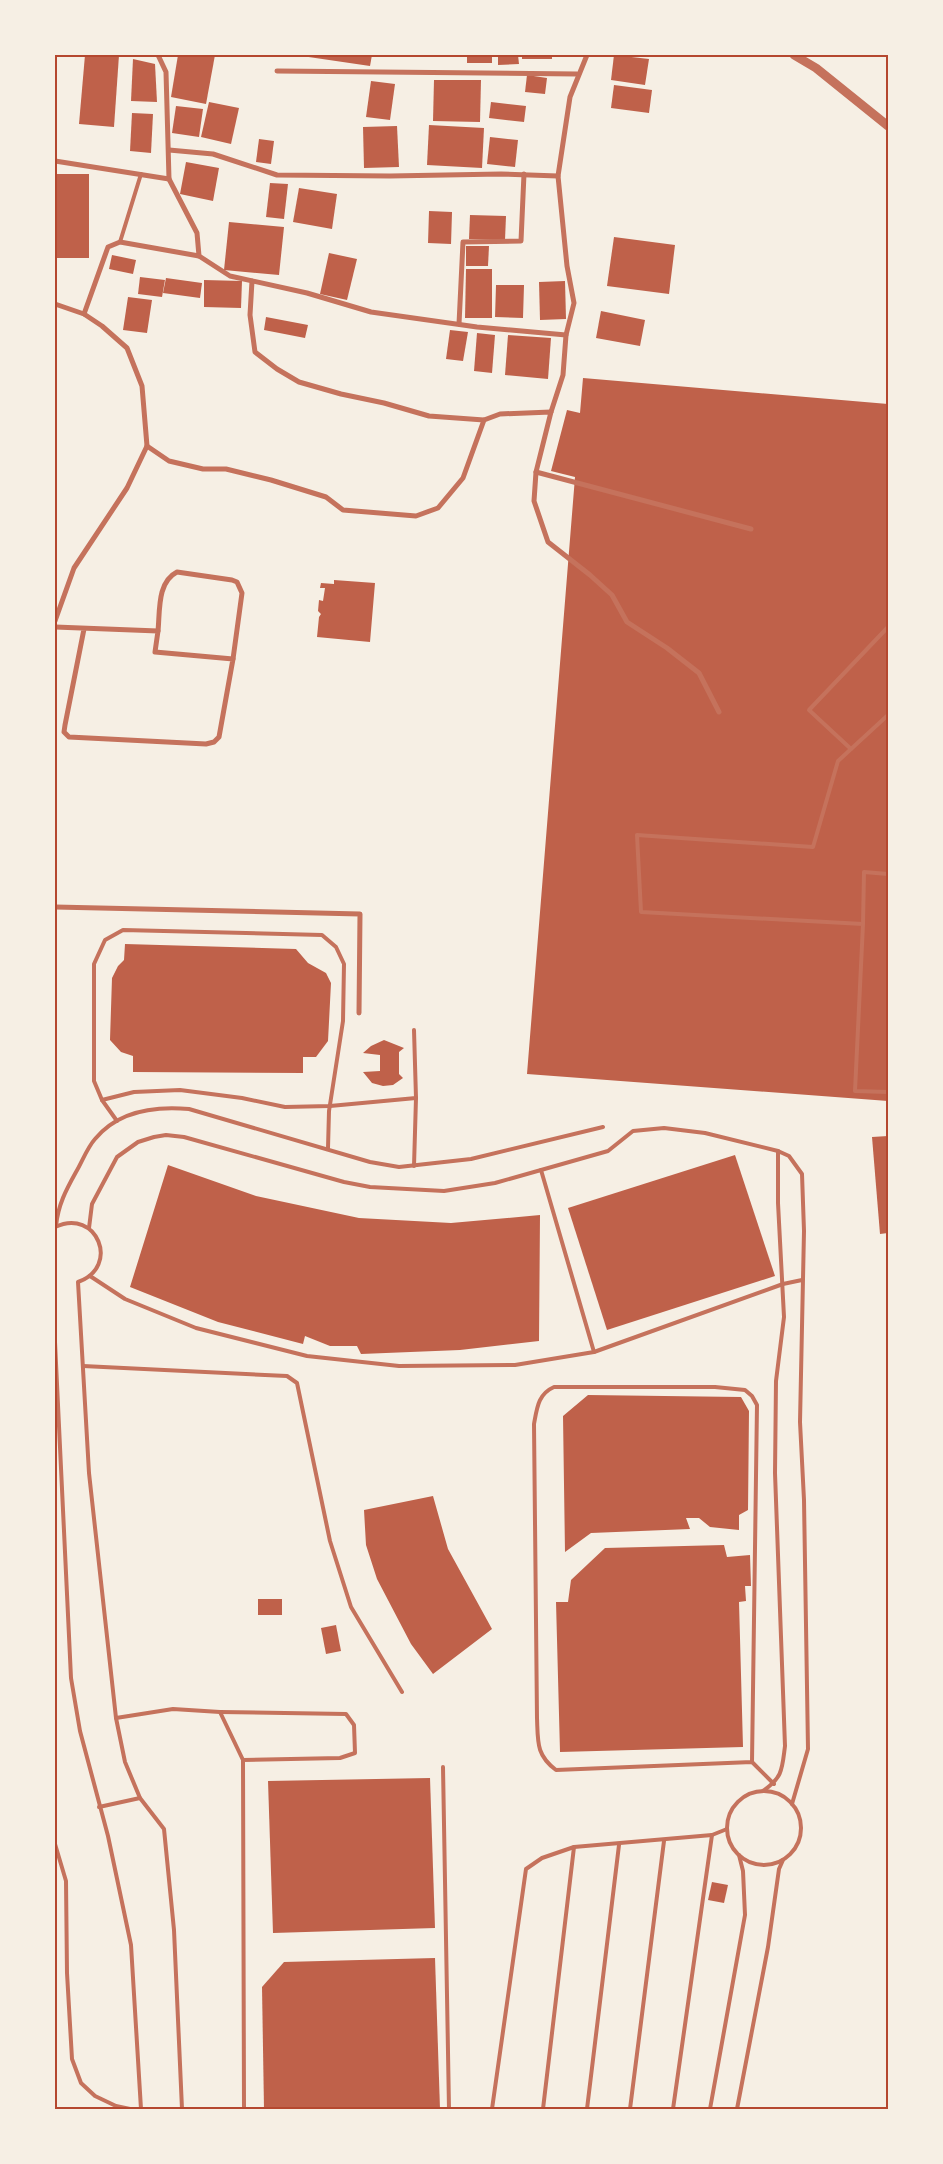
<svg xmlns="http://www.w3.org/2000/svg" width="943" height="2164" font-family="Helvetica,sans-serif">
<rect width="100%" height="100%" fill="#f6efe4"/>
<g fill="#bf614a">
<polygon points="85,55 119,55 114,127 79,124"/>
<polygon points="178,55 215,55 206,104 171,97"/>
<polygon points="295,55 372,55 370,66"/>
<rect x="467" y="55" width="25" height="8"/>
<polygon points="498,55 518,55 519,64 498,65"/>
<rect x="522" y="55" width="30" height="4"/>
<polygon points="614,55 649,59 645,85 611,80"/>
<polygon points="133,59 155,64 157,102 131,101"/>
<polygon points="527,75 547,78 545,94 525,92"/>
<polygon points="434,80 481,80 480,122 433,121"/>
<polygon points="371,81 395,84 390,120 366,117"/>
<polygon points="614,85 652,90 649,113 611,108"/>
<polygon points="209,102 239,108 231,144 201,137"/>
<polygon points="491,102 526,106 524,122 489,118"/>
<polygon points="176,106 203,109 199,137 172,133"/>
<polygon points="132,113 153,114 151,153 130,151"/>
<polygon points="429,125 484,128 482,168 427,165"/>
<polygon points="397,126 399,167 364,168 363,127"/>
<polygon points="490,137 518,140 515,167 487,164"/>
<polygon points="259,139 274,141 271,164 256,162"/>
<polygon points="186,162 219,168 213,201 180,194"/>
<rect x="55" y="174" width="34" height="84"/>
<polygon points="270,183 288,184 284,219 266,217"/>
<polygon points="299,188 337,194 332,229 293,222"/>
<polygon points="429,211 452,212 451,244 428,243"/>
<polygon points="470,215 506,216 505,240 469,239"/>
<polygon points="229,222 284,227 279,275 224,270"/>
<polygon points="614,237 675,245 669,294 607,286"/>
<polygon points="466,246 489,246 488,266 466,266"/>
<polygon points="329,253 357,259 347,300 320,294"/>
<polygon points="112,255 136,260 133,274 109,269"/>
<polygon points="466,269 492,269 492,318 465,318"/>
<polygon points="140,277 165,280 162,297 138,294"/>
<polygon points="166,278 202,283 200,298 163,293"/>
<polygon points="204,280 242,281 241,308 204,307"/>
<polygon points="565,281 566,319 540,320 539,282"/>
<polygon points="496,285 524,285 523,318 495,317"/>
<polygon points="128,297 152,300 147,333 123,330"/>
<polygon points="601,311 645,320 640,346 596,338"/>
<polygon points="266,317 308,325 305,338 264,330"/>
<polygon points="450,330 468,332 463,361 446,359"/>
<polygon points="477,333 495,335 492,373 474,371"/>
<polygon points="508,335 551,338 548,379 505,375"/>
<polygon points="583,378 888,404 888,1101 527,1074 575,477 551,471 567,410 580,413"/>
<polygon points="334,580 375,583 370,642 317,637 319,617 321,614 318,611 319,600 323,601 325,588 320,588 321,583 334,584"/>
<polygon points="125,944 296,949 308,963 326,973 331,983 328,1041 316,1057 303,1057 303,1073 133,1072 133,1056 121,1052 110,1040 112,978 118,966 124,960"/>
<polygon points="384,1040 404,1048 399,1052 399,1074 403,1078 393,1085 383,1086 372,1083 363,1072 380,1071 380,1055 363,1053 371,1046"/>
<polygon points="888,1136 888,1233 880,1234 872,1137"/>
<polygon points="735,1155 775,1276 607,1330 568,1208"/>
<polygon points="168,1165 256,1196 359,1218 451,1223 540,1215 539,1341 460,1350 361,1354 357,1346 330,1346 305,1336 303,1344 218,1322 130,1287"/>
<polygon points="588,1395 741,1397 749,1411 748,1510 739,1515 739,1530 710,1527 699,1518 686,1518 690,1529 591,1533 565,1552 563,1416"/>
<polygon points="433,1496 448,1549 492,1629 433,1674 411,1644 377,1579 366,1545 364,1510"/>
<polygon points="724,1545 727,1557 750,1555 751,1586 745,1586 746,1601 739,1602 743,1747 560,1752 556,1602 568,1602 571,1580 605,1548"/>
<rect x="258" y="1599" width="24" height="16"/>
<polygon points="336,1625 341,1651 326,1654 321,1628"/>
<polygon points="430,1778 435,1928 273,1933 268,1781"/>
<polygon points="712,1882 728,1885 724,1903 708,1900"/>
<polygon points="435,1958 440,2109 264,2109 262,1987 284,1962"/>
</g>
<g fill="none" stroke-linecap="round" stroke-linejoin="round">
<g stroke="#c5725c" stroke-width="4">
<polyline points="120,242 141,174"/>
<polyline points="888,715 838,761 813,847 637,835 641,912 863,924 855,1091 888,1092"/>
<polyline points="851,749 809,710 888,627"/>
<polyline points="863,924 864,872 888,874"/>
<polyline points="102,1100 134,1092 180,1090 242,1098 285,1107 330,1106 416,1098 414,1030"/>
<polyline points="117,1121 102,1100 94,1081 94,964 105,940 123,930 322,935 336,947 344,964 343,1021 329,1111 328,1148"/>
<polyline points="414,1166 416,1098"/>
<path d="M56 1226C58 1205 66 1190 76 1172 82 1162 87 1148 95 1139 118 1111 155 1106 189 1109L370 1162 399 1167 471 1159 603 1127"/>
<path d="M55 1227C97 1207 121 1267 78 1282L89 1473 116 1718 125 1762 140 1798 164 1829 174 1930 182 2109"/>
<polyline points="89,1228 92,1204 117,1157 138,1142 154,1137 166,1135 184,1137 344,1182 370,1187 444,1191 495,1183 608,1151 633,1131 664,1128 705,1133 778,1151"/>
<polyline points="90,1276 125,1299 196,1328 307,1356 399,1366 515,1365 594,1352 541,1170"/>
<polyline points="55,1342 71,1678 80,1731 108,1836 131,1945 141,2109"/>
<polyline points="594,1352 783,1284 802,1280"/>
<polyline points="83,1366 287,1376 297,1383 330,1541 351,1607 402,1692"/>
<polyline points="220,1712 346,1714 354,1725 355,1753 340,1758 243,1760"/>
<polyline points="116,1718 173,1709 220,1712 243,1760 244,2109"/>
<path d="M752 1762 556 1770C536 1755 538 1742 537 1718L534 1424C537 1408 538 1394 554 1387H715L745 1390 752 1396 757 1405 752 1762 774 1784"/>
<polyline points="443,1767 449,2109"/>
<path d="M763 1791C783 1777 782 1769 785 1746L775 1473 776 1381 784 1317 778 1203V1151L789 1156 802 1174 804 1231 800 1422 804 1500 808 1749 792 1804"/>
<circle cx="764" cy="1828" r="37"/>
<polyline points="99,1807 140,1798"/>
<polyline points="55,1844 66,1881 67,1973 72,2059 81,2083 95,2096 116,2106 130,2109"/>
<polyline points="492,2109 526,1869 542,1858 574,1847 712,1835 727,1829"/>
<polyline points="543,2109 574,1847"/>
<polyline points="587,2109 619,1845"/>
<polyline points="630,2109 664,1841"/>
<polyline points="673,2109 712,1835"/>
<polyline points="710,2109 745,1915 743,1871 739,1855"/>
<polyline points="737,2109 768,1947 779,1869 783,1860"/>
</g>
<g stroke="#c5725c" stroke-width="5">
<polyline points="158,55 166,72 169,179 197,233 199,256"/>
<polyline points="277,71 577,74"/>
<polyline points="169,150 213,154 277,175 390,176 501,174 558,176 570,97 587,55"/>
<polyline points="55,161 169,179"/>
<polyline points="252,281 250,315 255,352 277,369 299,382 341,394 384,403 429,416 484,420"/>
<polyline points="55,304 84,314 102,326 127,348 142,386 147,446 127,488 74,568 55,621"/>
<polyline points="84,314 108,247 120,242 199,256 230,276 307,293 371,312 477,327 566,335"/>
<polyline points="459,324 463,242 521,241 524,174"/>
<polyline points="551,412 563,375 566,335 574,303 567,266 558,176"/>
<polyline points="147,446 169,461 203,469 226,469 271,480 326,497 343,510 416,516 438,508 463,478 484,420 500,414 551,412 536,472 534,501 548,542 590,575 612,595 627,622 667,648 699,673 719,712"/>
<polyline points="536,472 751,529"/>
<polyline points="55,627 158,631 155,652 233,659 219,737 214,742 206,744 69,737 64,732 65,725 84,629"/>
<path d="M158 631C160 611 157 582 177 572L232 580 237 582 242 593 233 659"/>
<polyline points="55,907 360,914 359,1013"/>
</g>
<polyline stroke="#c5725c" stroke-width="9" points="794,55 816,68 888,126"/>
</g>
<rect width="943" height="2164" fill="none" stroke="#f6efe4" stroke-width="112"/>
<rect x="56" y="56" width="831" height="2052" fill="none" stroke="#b5482f" stroke-width="2"/>
</svg>
